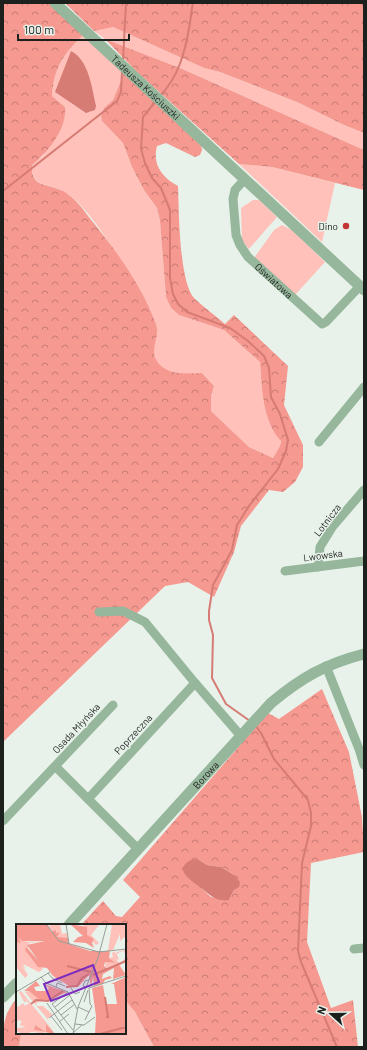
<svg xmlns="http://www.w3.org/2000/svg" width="367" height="1050" font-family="Barlow,sans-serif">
<defs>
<pattern id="forest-crowns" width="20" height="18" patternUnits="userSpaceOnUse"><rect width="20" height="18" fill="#f69990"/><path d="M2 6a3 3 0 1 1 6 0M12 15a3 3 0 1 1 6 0" fill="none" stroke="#c77c75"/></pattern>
</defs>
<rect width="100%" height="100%" fill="#e8f2ea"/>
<g fill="#ffc1ba" fill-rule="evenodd">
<polygon points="107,27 113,27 204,68 220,72 297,102 344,125 364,133 364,150 180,68 105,39 94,31"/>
<path d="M83 35 124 73 113 100 104 108 101 116 102 121 123 143 132 167 144 190 157 208 160 221 166 297 171 308 179 315 224 330 260 362C262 388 262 420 281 440L280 446 273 458 249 447 211 411V396L214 386 202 373C186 374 156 376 154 354 152 344 159 333 156 324 149 304 133 276 121 260 106 239 87 206 65 192 50 183 30 189 32 164L43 156 65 107 52 96C54 67 63 55 83 35ZM72 51 91 112H86L71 103 64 70Z"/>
<polygon points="239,164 272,167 335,183 322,242"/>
<polygon points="253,200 259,200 277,217 249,249 242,241 241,208"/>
<polygon points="282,225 292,230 325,262 295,295 254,258 274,230"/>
<polygon points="125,1000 135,1012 154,1047 19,1047 21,1033 125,1033"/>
</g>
<g fill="url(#forest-crowns)" fill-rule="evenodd">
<path d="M3 3H49L83 35C63 55 54 67 52 96L65 107C67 129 48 152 32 165 30 189 50 183 65 192 74 198 82 207 88 216 114 248 142 285 156 324 161 337 147 351 159 364 170 376 188 373 202 373L214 386 211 396V411L249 447 273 458 280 446 281 441C262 420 262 388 260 362L224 330 179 315 171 308 166 297 160 221 157 208 144 190 132 167 123 143 102 121 101 116 104 108 113 100 124 73 201 145 202 150 200 155 195 157 166 143 157 146C152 164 162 178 178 186 179 210 179 281 194 298 203 307 215 315 225 324L234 315 288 366 284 405 303 445V467L295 482 283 492 269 490 241 526 234 552 214 597 188 582 165 586 3 742Z"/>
<polygon points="65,3 364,3 364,133 344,125 297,102 220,72 204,68 113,27 94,31"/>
<polygon points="105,39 180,68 364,150 364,190 272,167 239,164 137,72"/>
<path d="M322 689 349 752 362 817 364 852 311 863 307 942 331 1008 353 1000 358 1047H154L135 1012 125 1000V925H81L103 901 116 916 122 917 140 897 123 880 268 713 279 719ZM199 860 207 865 221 867 234 875V890L229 900 211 897 201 888Z"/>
<path d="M17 998V1033H21L19 1047H3C3 1026 3 1015 17 998Z"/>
</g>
<g fill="#d67c74">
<path d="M71 51C89 60 92 89 96 106L95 110 86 113 55 92Z"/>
<path d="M193 859 199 860 207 865 221 867 234 875 240 882 239 887 234 890 229 900C216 902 210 895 201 888 191 880 171 869 193 859Z"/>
</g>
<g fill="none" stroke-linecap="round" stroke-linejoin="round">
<g stroke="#d67c74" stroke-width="2">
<polyline points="123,60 126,3"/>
<path d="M160 96C178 77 185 53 189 28 191 19 191 11 193 3"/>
<polyline points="156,101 143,117 141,149 145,163 152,178 161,188 170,210 170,278 173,294 178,304 187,312 230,328 248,341 264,356 269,368 271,397 280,414 288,440 286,451 278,469 249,506 237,525 232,550 213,585 209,611 209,620 213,635 212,678 226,704 250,721"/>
<polyline points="3,191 117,101 121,92 122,72"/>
<polyline points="255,725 261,733 274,759 308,800 311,813 311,826 302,863 298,951 301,962 337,1047"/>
</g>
<g stroke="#97b79d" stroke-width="9">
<path id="s1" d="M244 180 235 190 233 199 236 235 240 245 248 257 322 324 326 322 360 286"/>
<polyline points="319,442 364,387"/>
<polyline points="318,567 320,547 333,526 364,490"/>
<polyline points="285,571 364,561"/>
<polyline points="99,612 123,611 145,622 195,683 240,735"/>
<polyline points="326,666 359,749 364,765"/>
<polyline points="56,767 88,799"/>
<polyline points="3,821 113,705"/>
<polyline points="138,849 88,799 195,683"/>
<polyline points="354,949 364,948"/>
</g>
<g stroke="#97b79d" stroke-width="11">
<path id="s2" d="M55 3 364 290"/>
<path id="s3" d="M69 925 271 703C301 678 325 664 364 654"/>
<polyline points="3,997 17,983"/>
</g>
</g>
<circle fill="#c33532" stroke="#e8f2ea" stroke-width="1.5" cx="346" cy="226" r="4"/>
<g text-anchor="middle" stroke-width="3" stroke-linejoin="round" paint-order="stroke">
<g font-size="10" fill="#1d211e" stroke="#e8f2ea">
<text dy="4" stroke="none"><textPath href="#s2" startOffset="124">Tadeusza Kościuszki</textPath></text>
<text dy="4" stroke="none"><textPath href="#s1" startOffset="119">Oświatowa</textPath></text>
<text transform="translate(327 520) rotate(-53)" y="4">Lotnicza</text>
<text transform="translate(323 555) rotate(-7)" y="4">Lwowska</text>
<text transform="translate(76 728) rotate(-47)" y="4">Osada Młyńska</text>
<text transform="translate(133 734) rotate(-47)" y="4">Poprzeczna</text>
<text dy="4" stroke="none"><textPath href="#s3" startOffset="203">Borowa</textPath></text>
</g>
<g font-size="10" fill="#1d211e" stroke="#e8f2ea" text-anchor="end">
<text x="338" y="230">Dino</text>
</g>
</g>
<g transform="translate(16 924)">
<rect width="110" height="110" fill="#e8f2ea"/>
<path d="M33 0 31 2 44 0 46 10 51 9 52 15 41 13 44 8 38 11 37 9 41 6 35 9 30 1ZM66 0H72V3L73 0 83 1 75 11 83 19 80 21 77 18 78 15 71 12 70 4ZM96 0H110V12L104 17V10L97 26 92 27ZM1 13 11 18 30 17 13 19 12 24 22 37 12 25 15 34 27 45 23 48 7 40 10 46 5 41 12 51 9 54 0 43ZM109 26 110 33 108 27 104 28 101 30 103 36 100 35 104 40 110 33V37L104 41 110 51 101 40 90 44 89 38 100 39 93 34 97 33 96 29 98 27 100 30 101 28ZM5 67 17 82 40 110 30 100V108L19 101 18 106 30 109 33 110 17 108H13L15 110H0L5 109 0 107V104L10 103 3 101 6 98 3 96 0 98V81L2 83 7 79 9 82 13 79 7 73 11 78H8L3 68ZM13 67 24 75 25 77 20 79 21 82H27L37 91 31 95 44 110 9 68Z" fill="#ffc1ba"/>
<path d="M0 0H31L35 8 40 6V9L44 8 41 13 52 14 53 20 74 27H94L93 34 100 39 89 38 88 42 92 45 102 40 110 51 97 55 98 44 87 50 86 55 94 52 96 54 89 56 87 60 78 62 77 53 75 63 73 51 62 63 53 62 37 52 31 44 22 43 9 26 10 23 22 36 11 21 29 17H6L2 13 5 19 0 18ZM54 0 71 3V11L78 15 76 19 78 24 70 19 57 18 62 13 67 12ZM110 53V102H105L110 103V110H79L80 92 76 64 87 61 90 80H101L98 60H95ZM20 57 24 62 18 63 20 67H31L33 64 28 60 51 68 32 77H25L13 67H8ZM30 100 39 110 18 106 19 101 30 108Z" fill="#f69990"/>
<path fill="none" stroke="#d67c74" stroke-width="2" d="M51 42 75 48M77 51 110 37M50 63 61 62 66 54 73 50M89 73 92 93H90M15 80 20 76 32 77 47 67M84 110 110 103"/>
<path fill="none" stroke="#979e98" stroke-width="1" d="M30 0 43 17 83 28M50 0 53 20M83 28 110 25M32 49 36 54 46 59M25 53 30 59 52 68 61 85M40 63 41 59 49 62M70 63 67 62 69 57 73 56M55 64 59 70 64 68M73 64 110 52M73 64 74 80M0 68 34 48M52 68 36 80 57 106M68 78 72 66M31 79 52 110M39 83 54 71M62 83 73 88M45 91 59 80M35 92 46 106M33 94 56 76M69 96 76 82 74 80M43 98 53 90M59 100 68 101 79 93M57 109 66 101M57 110 62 83 82 34 91 0"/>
<path fill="#7b2cbf" fill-opacity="0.15" stroke="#7b2cbf" stroke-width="2" d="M77 41 83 58 35 77 28 60Z"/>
<rect width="110" height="110" fill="none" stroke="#1d211e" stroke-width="2"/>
</g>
<rect width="367" height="1050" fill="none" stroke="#1d211e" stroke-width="8"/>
<g transform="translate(331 1014) rotate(291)" stroke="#e8f2ea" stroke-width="3" paint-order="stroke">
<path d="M0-3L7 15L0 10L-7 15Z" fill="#1d211e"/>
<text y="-6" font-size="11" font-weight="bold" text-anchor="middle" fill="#1d211e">N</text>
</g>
<path d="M18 34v6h111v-6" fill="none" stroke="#1d211e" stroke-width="2"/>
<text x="24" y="34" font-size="12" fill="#1d211e" stroke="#e8f2ea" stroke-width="3" paint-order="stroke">100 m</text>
</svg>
